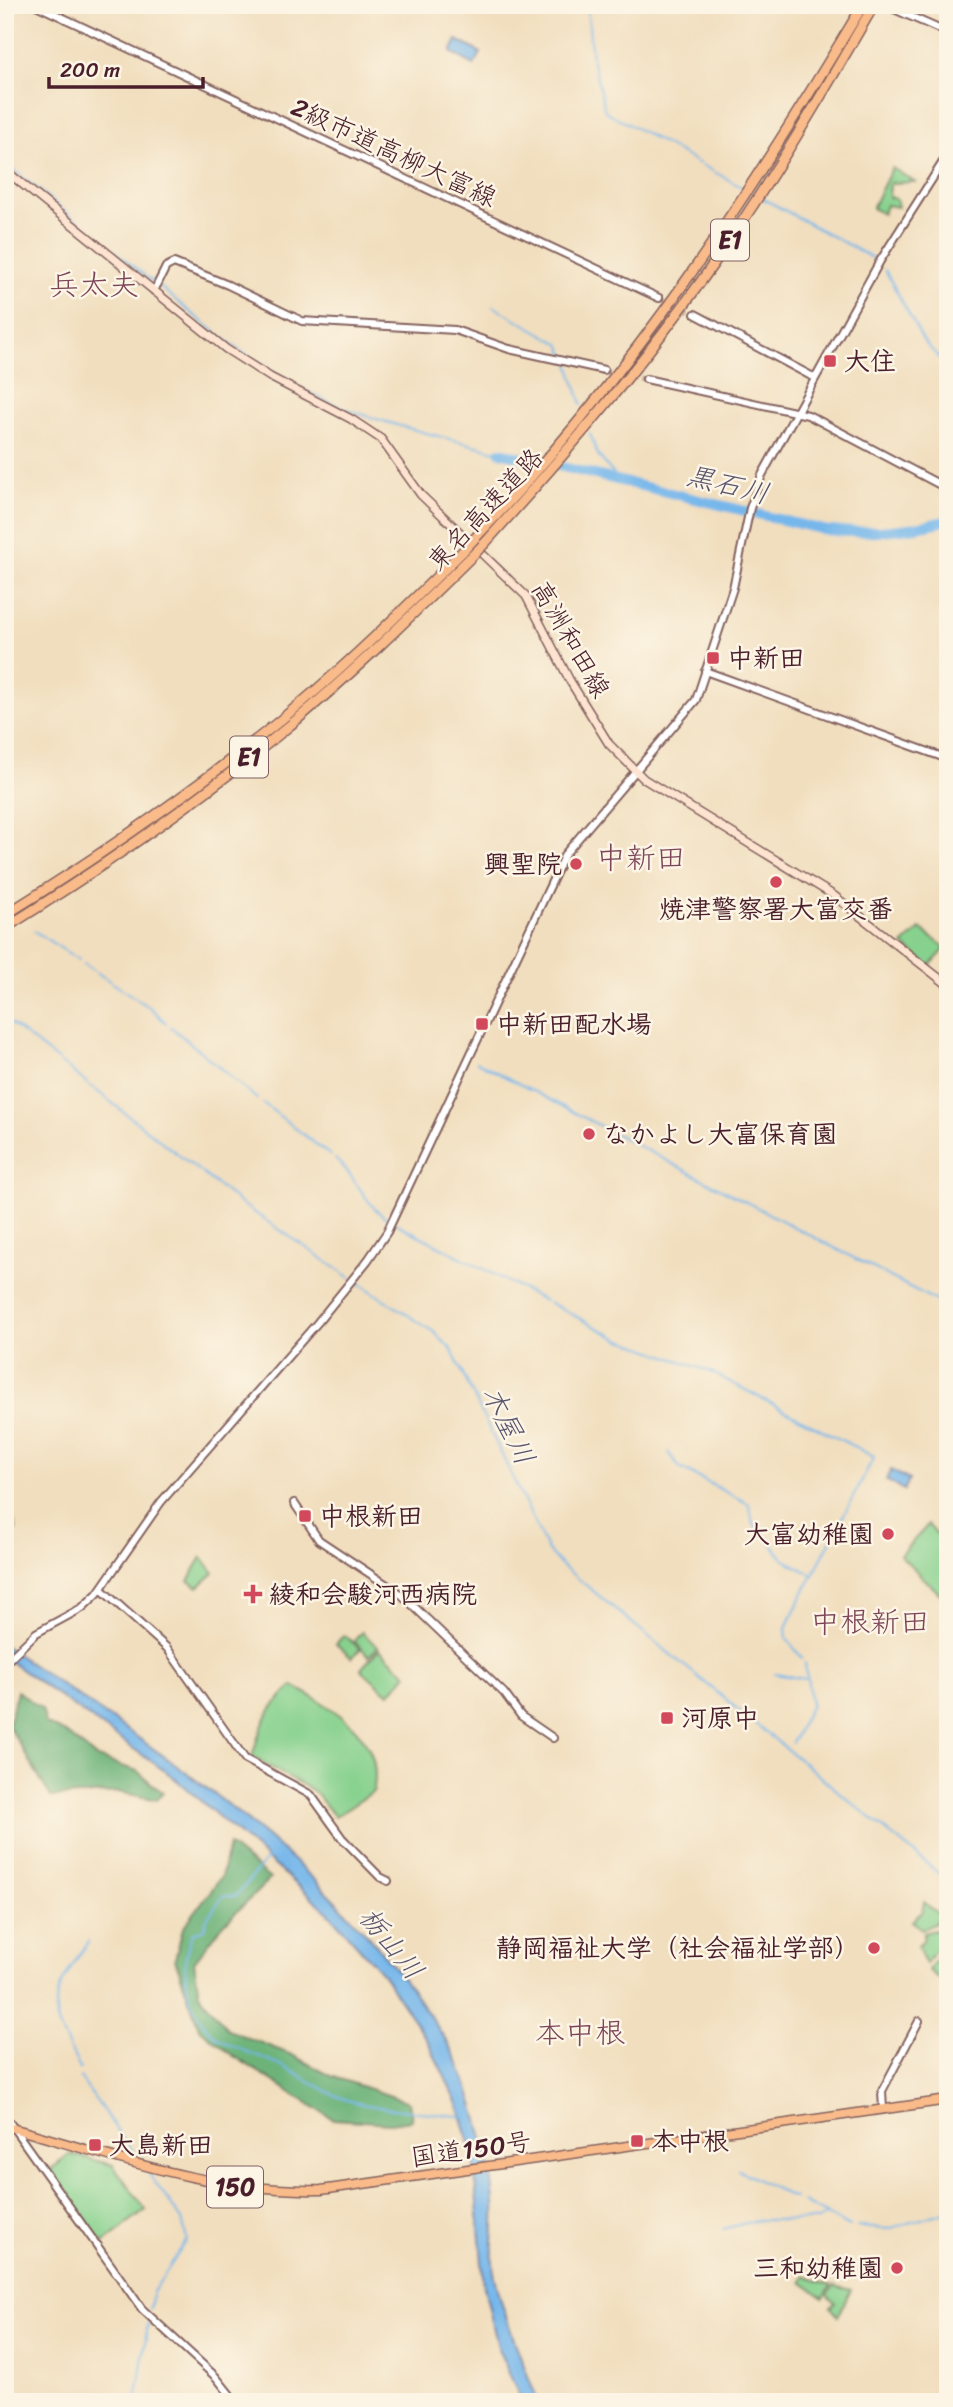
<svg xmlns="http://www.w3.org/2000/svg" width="953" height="2407" font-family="Sriracha,'Klee One',sans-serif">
<rect width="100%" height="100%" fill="#fcf5e5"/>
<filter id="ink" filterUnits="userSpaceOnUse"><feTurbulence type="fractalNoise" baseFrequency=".0143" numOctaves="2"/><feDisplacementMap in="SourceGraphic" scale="14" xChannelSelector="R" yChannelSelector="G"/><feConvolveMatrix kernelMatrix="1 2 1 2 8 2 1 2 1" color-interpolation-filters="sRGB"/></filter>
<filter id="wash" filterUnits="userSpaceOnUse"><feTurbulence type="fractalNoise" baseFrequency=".00686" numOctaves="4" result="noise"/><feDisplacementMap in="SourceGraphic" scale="28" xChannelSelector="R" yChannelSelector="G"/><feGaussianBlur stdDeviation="1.57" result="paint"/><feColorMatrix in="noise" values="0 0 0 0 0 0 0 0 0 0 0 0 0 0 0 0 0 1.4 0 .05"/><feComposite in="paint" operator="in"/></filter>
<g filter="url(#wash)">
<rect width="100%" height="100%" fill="#f1debe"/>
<g fill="#87d18e" stroke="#68785c" stroke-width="2">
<polygon points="892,168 915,182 890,183 889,197 896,199 898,207 886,205 883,214 872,208"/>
<polygon points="920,929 946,948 930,966 903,945"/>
<polygon points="928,1525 948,1545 948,1591 941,1595 900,1555"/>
<polygon points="202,1557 214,1573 198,1587 188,1581"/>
<polygon points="362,1632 378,1647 369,1656 354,1641"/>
<polygon points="344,1635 360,1649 352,1658 336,1644"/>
<polygon points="379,1649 407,1674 389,1694 361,1669"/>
<path d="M293 1686C334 1708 386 1738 373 1792L335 1817 314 1791 252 1757C261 1725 267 1708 293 1686Z"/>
<polygon points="924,1902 941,1916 934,1924 922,1929 912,1921 922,1912"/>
<polygon points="934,1930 946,1936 925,1964 918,1946 923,1941 924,1933"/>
<polygon points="945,1948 948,1951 948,1986 928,1970"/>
<polygon points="69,2154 113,2165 146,2210 103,2243 51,2170"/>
<polygon points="804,2276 831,2286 824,2298 802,2282"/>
<polygon points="834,2286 851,2290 838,2316 831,2307 835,2303 828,2295"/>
</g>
<g fill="#6db379" stroke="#5c6952" stroke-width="2">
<polygon points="5,1497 16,1529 5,1531"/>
<polygon points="17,1691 42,1709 46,1724 66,1733 97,1758 137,1771 163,1793 157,1800 119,1792 51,1797 8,1725"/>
<polygon points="229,1845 270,1879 223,1925 194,1962 199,1994 228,2030 292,2055 331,2076 409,2102 412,2120 390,2123 333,2119 232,2055 199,2028 175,1959 183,1928 221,1877"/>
</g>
<g fill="#76b7eb" stroke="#606b8b" stroke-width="2">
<polygon points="457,40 481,53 474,65 451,52"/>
<polygon points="891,1470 909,1480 904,1490 886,1480"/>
<path d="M5 1646C152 1747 304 1844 411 1989 431 2017 456 2051 467 2085 479 2122 492 2163 494 2203 496 2225 490 2250 494 2272 503 2316 522 2360 538 2402H522L499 2351 484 2287 473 2154 458 2104 427 2040 382 1973 326 1910 172 1776 5 1658Z"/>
</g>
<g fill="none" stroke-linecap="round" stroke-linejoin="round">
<g stroke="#76b7eb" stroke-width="2">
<polyline points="587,5 592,59 605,111 745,189"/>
<polyline points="5,163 154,283"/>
<polyline points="762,198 874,259"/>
<polyline points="885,270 924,342 948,367"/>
<path d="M159 286C214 333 273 380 341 407 392 426 448 438 500 452"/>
<polyline points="493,306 560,344 567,359"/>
<polyline points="569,364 582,405"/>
<polyline points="590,434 598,455 619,481"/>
<polyline points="34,931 79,960"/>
<polyline points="84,964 152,1009 166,1023"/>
<polyline points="5,1019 240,1203 351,1278"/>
<polyline points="171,1027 257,1099"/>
<polyline points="477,1062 948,1307"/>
<polyline points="263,1103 331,1156"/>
<path d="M335 1159C357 1177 364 1204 388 1219"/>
<polyline points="397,1224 545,1301"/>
<polyline points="356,1281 434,1332 451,1349 548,1551 560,1564 948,1881"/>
<polyline points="550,1303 619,1339 711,1372 874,1457 835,1532"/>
<polyline points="668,1452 680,1468 749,1504 753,1523 785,1560 813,1575"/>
<polyline points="802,1658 787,1639 786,1627 832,1538"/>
<polyline points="775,1674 805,1679"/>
<polyline points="792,1743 811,1705 805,1663"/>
<path d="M267 1859 236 1896H223L207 1918 204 1929 193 1933C176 1968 188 2020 223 2041 241 2052 263 2056 282 2066 307 2078 330 2097 358 2103 392 2111 429 2112 464 2117"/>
<path d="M80 2069C73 2053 63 2038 58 2023 48 1994 74 1963 89 1941"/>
<polyline points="80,2078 137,2158"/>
<polyline points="738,2170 794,2198"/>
<polyline points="149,2174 182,2220 187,2240 153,2292 150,2309"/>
<polyline points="803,2202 850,2227"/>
<polyline points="857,2227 888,2229 948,2211"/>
<polyline points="723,2229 758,2220 818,2220 826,2215"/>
<polyline points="136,2402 148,2323"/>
</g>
<path stroke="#76b7eb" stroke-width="10" d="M500 452 828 531C869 533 909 531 948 520"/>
</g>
</g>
<g filter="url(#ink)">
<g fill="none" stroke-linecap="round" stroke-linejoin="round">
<g stroke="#d0b8a1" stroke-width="6" stroke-dasharray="6 3" stroke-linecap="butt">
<polyline points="659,298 695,314"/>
<polyline points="604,370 646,379"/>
</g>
<g stroke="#84625e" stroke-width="10">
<g id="tertiary">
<polyline points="36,5 659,298"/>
<polyline points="887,6 948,33"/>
<polyline points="154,291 166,267 174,263 228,285 302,321 455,330 509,349 604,370"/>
<polyline points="695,314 815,378"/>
<polyline points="646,379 808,415 948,489"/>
<polyline points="705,671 948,759"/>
<polyline points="294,1503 319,1540 402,1595 504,1693 521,1716 553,1738"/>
<polyline points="101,1589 167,1648 245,1759 311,1795 342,1838 380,1877 388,1881"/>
<polyline points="5,1663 36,1633 82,1608 97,1594 161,1502 318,1322 368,1260 387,1232 565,854 696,700 733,588 750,508 762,475 880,261 948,154"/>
<polyline points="883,2110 882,2091 919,2021"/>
<polyline points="5,2116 142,2309 216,2377 236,2402"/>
</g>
</g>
<g stroke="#84625e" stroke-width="10">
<polyline id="secondary" points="5,170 226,349 270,377 351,419 381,439 421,495 526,596 570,681 609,744 644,779 833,895 948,985"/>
</g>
<g stroke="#84625e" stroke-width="11">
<path id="trunk" d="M5 2126C110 2155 211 2193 321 2190L948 2100"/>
</g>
<g stroke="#84625e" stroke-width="12">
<g id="motorway">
<path d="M478 535C634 371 747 199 863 5"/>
<path d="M485 543C566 453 645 362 714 263 772 180 823 93 874 5"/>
<path d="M5 915C108 851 207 782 300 704 357 656 410 603 463 551"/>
<path d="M5 928C101 868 196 803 283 731 349 677 410 617 470 558"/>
</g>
</g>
<use href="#tertiary" stroke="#fff" stroke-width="6"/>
<use href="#secondary" stroke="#fde4d1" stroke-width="7"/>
<use href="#trunk" stroke="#fabb8b" stroke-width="8"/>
<use href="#motorway" stroke="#fabb8b" stroke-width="9"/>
<g stroke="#84625e" stroke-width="12" stroke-linecap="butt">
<g id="motorway-bridge">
<polyline points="463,551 478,535"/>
<polyline points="470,558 485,543"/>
</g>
</g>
<use href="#motorway-bridge" stroke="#fabb8b" stroke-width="9"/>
</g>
</g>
<g fill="#d1495b" stroke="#fcf5e5" stroke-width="2.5">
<rect x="823" y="354" width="14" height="14" rx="3.5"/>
<rect x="706" y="651" width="14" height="14" rx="3.5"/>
<circle cx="576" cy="864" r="7"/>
<circle cx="776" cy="882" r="7"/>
<rect x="475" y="1017" width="14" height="14" rx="3.5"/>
<circle cx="589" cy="1134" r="7"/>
<rect x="298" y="1509" width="14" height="14" rx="3.5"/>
<circle cx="888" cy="1534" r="7"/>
<path d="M249.5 1583.5h7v7h7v7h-7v7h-7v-7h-7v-7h7z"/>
<rect x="660" y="1711" width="14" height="14" rx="3.5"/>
<circle cx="874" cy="1948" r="7"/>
<rect x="630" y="2134" width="14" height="14" rx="3.5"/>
<rect x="88" y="2138" width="14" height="14" rx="3.5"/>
<circle cx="897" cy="2268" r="7"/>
</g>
<g text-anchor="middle" stroke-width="5" stroke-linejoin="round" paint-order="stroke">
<g fill="#fcf5e5" stroke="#7f5f63" stroke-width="2">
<rect x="711" y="219.5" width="38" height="41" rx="5"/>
<rect x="230" y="736.5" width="38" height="41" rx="5"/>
<rect x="207" y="2166.5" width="56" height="41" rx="5"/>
</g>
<g font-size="24" font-weight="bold" fill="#4a1f2b">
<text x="730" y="248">E1</text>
<text x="249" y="765">E1</text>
<text x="235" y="2195">150</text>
</g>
<g font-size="26" fill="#4a1f2b" stroke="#fcf5e5">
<text transform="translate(394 152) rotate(25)" y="9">2級市道高柳大富線</text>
<text transform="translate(485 509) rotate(-47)" y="9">東名高速道路</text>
<text transform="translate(571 639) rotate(60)" y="9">高洲和田線</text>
<text transform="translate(471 2149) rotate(-8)" y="9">国道150号</text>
</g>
<g font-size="26" font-weight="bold" fill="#4a1f2b" stroke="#fcf5e5" text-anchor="start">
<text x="844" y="370">大住</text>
<text x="727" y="667">中新田</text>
<text x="562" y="873" text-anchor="end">興聖院</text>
<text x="776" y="918" text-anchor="middle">焼津警察署大富交番</text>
<text x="496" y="1033">中新田配水場</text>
<text x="603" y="1143">なかよし大富保育園</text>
<text x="319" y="1525">中根新田</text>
<text x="874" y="1543" text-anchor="end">大富幼稚園</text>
<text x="269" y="1603">綾和会駿河西病院</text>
<text x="681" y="1727">河原中</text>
<text x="860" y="1957" text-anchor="end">静岡福祉大学（社会福祉学部）</text>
<text x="651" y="2150">本中根</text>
<text x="109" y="2154">大島新田</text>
<text x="883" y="2277" text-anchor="end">三和幼稚園</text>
</g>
<g font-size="28" font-style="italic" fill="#59546e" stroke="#fcf5e5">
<text transform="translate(728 484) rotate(14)" y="10">黒石川</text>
<text transform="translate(509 1425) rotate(64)" y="10">木屋川</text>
<text transform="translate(392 1943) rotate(51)" y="10">栃山川</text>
</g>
<g font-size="30" fill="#7c4558" stroke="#fcf5e5">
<text x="94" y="295">兵太夫</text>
<text x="641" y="868">中新田</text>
<text x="870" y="1632">中根新田</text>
<text x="580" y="2043">本中根</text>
</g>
</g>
<rect width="953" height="2407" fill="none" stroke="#fcf5e5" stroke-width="28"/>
<path d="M49 77v10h154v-10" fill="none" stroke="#4a1f2b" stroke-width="3.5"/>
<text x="60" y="77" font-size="21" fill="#4a1f2b" stroke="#fcf5e5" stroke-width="5" paint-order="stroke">200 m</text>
</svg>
